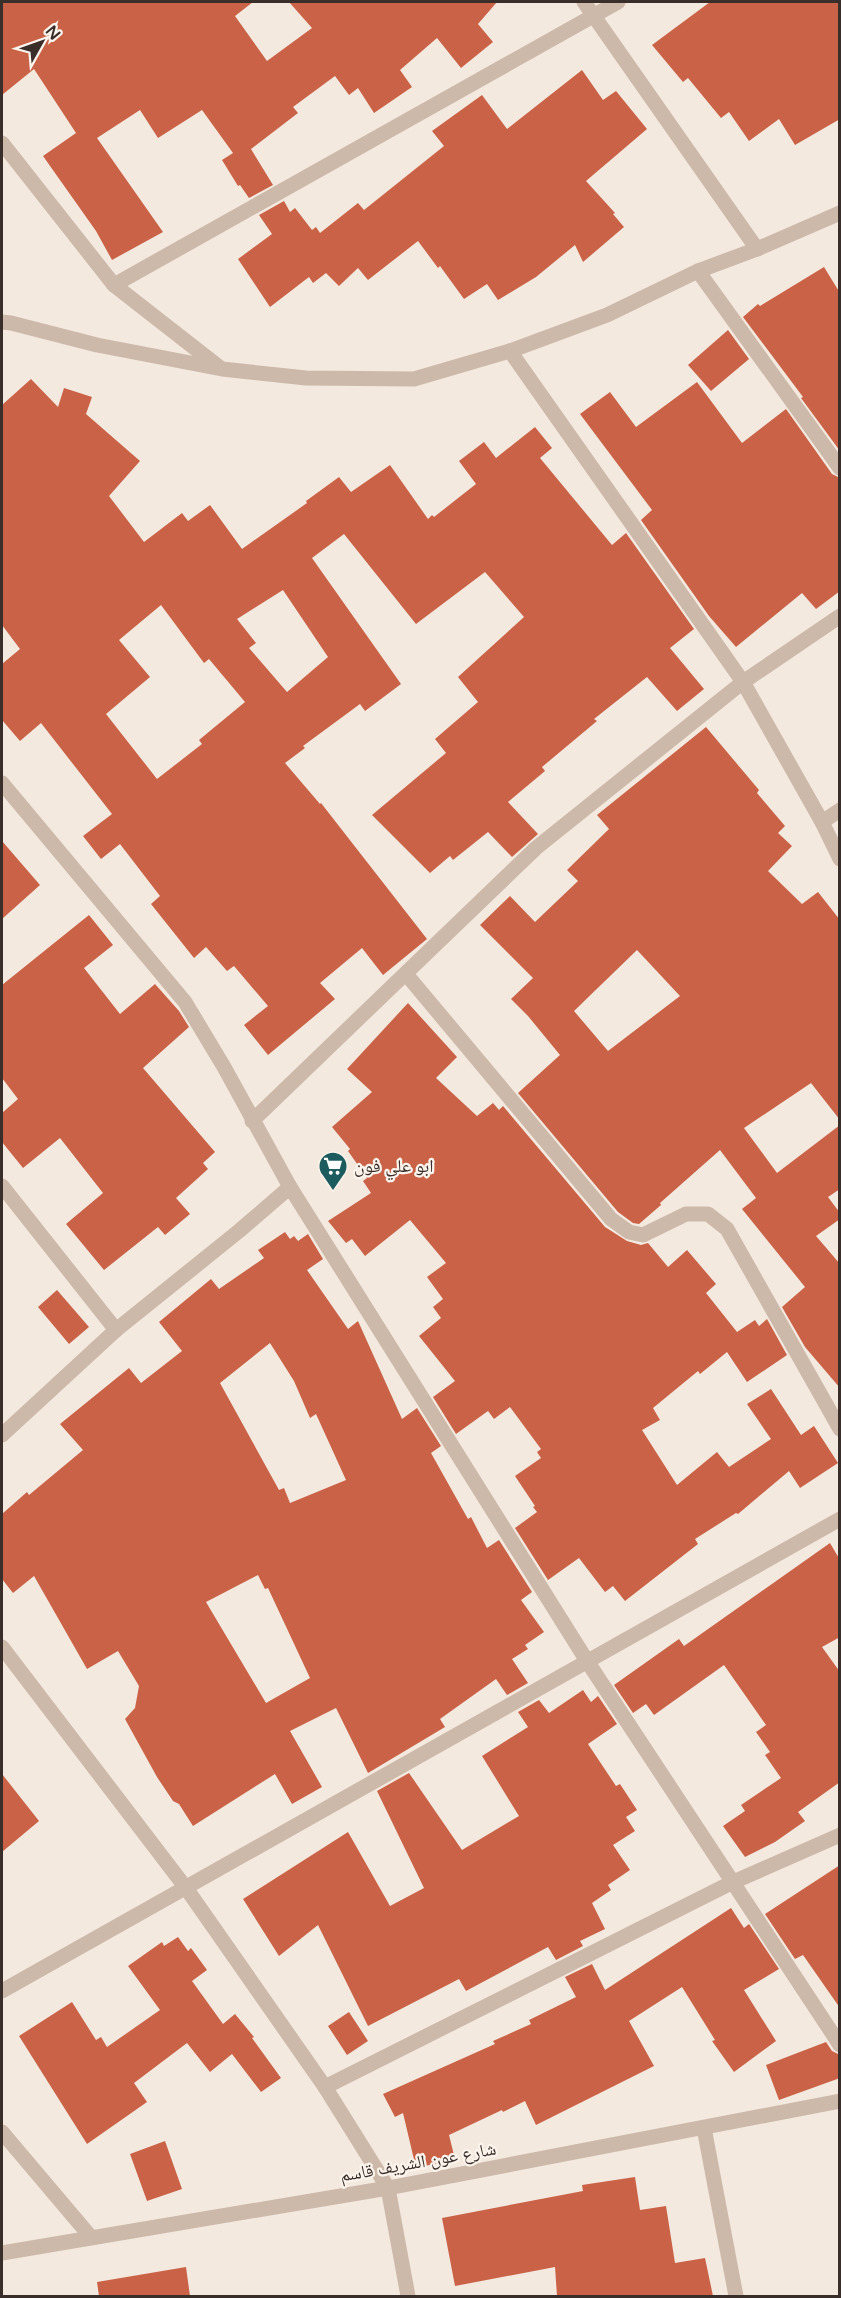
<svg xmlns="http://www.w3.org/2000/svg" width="841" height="2298" font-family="'Varela Round','Noto Naskh Arabic',sans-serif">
<rect width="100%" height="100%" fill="#f4e9df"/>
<g fill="#ca6247" fill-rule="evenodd">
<polygon points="2,2 253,2 235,16 267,61 312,28 289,2 497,2 478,24 493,42 461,68 437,38 400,70 412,87 374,113 358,88 349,95 335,76 293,107 298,113 251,149 273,185 249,198 240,185 238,186 222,160 233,153 202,110 158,138 140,110 97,138 163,232 112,260 96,231 43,156 76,133 34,69 2,95"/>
<polygon points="710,2 840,2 840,119 795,145 779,119 749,141 729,112 721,118 688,78 683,82 652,45"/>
<polygon points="582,70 603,100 616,91 647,129 586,181 615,213 613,214 624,227 583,262 575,245 536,277 498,300 487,284 464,299 440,266 438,268 418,241 368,280 358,268 339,286 326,273 313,283 309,277 270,307 238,259 272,234 259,215 284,201 290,212 295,208 312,230 316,227 320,233 358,203 364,210 444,146 432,131 482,95 507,129"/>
<polygon points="824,267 840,293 840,451 801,398 803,397 743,317 758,304 760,306"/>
<polygon points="728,330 749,359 711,391 688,365"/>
<path d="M31 379 58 407 64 388 92 397 86 414 140 461 109 496 144 542 182 513 188 521 210 505 242 549 307 503 306 501 339 477 351 492 390 465 428 519 432 515 434 517 476 484 459 461 484 442 496 458 535 427 552 448 540 458 612 545 626 533 694 629 670 648 704 689 677 711 647 677 594 719 597 721 542 767 545 771 508 802 538 834 512 857 488 832 453 860 450 856 430 873 372 815 446 753 435 739 478 702 458 677 524 617 485 572 416 624 344 534 312 558 401 684 365 711 360 704 303 746 305 748 285 763 320 804 321 803 427 939 383 975 362 948 320 983 335 999 268 1055 244 1025 268 1006 234 966 227 971 206 947 194 958 151 904 160 896 120 844 101 859 83 836 112 814 41 723 20 741 2 720V664L20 649 2 625V405ZM283 590 328 657 287 692 249 648 256 643 237 619ZM161 605 204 663 209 659 245 702 199 740 202 744 157 779 106 714 150 677 119 640Z"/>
<polygon points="697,382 742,443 786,409 832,474 840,478 840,591 816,609 802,593 736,647 709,616 641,520 652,510 580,414 610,392 636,427"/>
<path d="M706 727 759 790 757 793 785 826 778 833 792 846 768 871 802 904 818 892 840 920V1120L811 1083 744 1128 777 1173 840 1125V1189L828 1197 840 1213V1219L816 1236 840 1264V1388L805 1347 782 1307 805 1287 742 1209 756 1198 720 1150 660 1203 661 1205 639 1224 633 1223 618 1212 518 1093 560 1055 528 1016 511 999 533 978 480 925 510 896 535 922 578 881 567 870 609 829 597 815ZM637 950 680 996 608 1051 574 1011Z"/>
<polygon points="2,841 40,885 2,919"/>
<polygon points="89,915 113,945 84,968 120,1014 155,984 179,1011 189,1027 143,1068 215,1152 203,1163 208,1169 176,1198 190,1214 165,1235 158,1227 104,1270 66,1224 103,1193 60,1138 23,1168 2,1142 2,1113 18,1099 2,1078 2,985"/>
<polygon points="408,1003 457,1057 436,1078 477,1116 493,1103 499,1110 503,1106 605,1227 627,1241 641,1245 648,1243 668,1267 687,1250 716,1284 706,1293 737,1332 755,1320 759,1326 767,1319 787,1355 747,1382 727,1352 700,1374 698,1371 653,1408 660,1420 642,1430 677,1485 717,1452 729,1467 771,1439 747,1404 771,1389 801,1435 814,1426 838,1463 800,1488 789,1471 738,1514 736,1513 695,1539 698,1544 625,1601 613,1586 605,1592 579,1558 548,1580 515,1528 537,1512 533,1507 535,1506 515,1476 541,1458 537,1452 541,1449 510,1407 494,1419 488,1411 456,1434 433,1397 455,1381 419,1336 441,1318 433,1307 443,1299 427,1277 446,1263 410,1220 365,1256 352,1239 346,1243 328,1221 371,1193 363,1181 367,1178 348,1151 350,1149 332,1127 372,1092 347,1069"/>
<path d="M285 1232 290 1239 294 1236 298 1241 308 1234 323 1259 307 1270 348 1329 358 1321 402 1419 417 1408 441 1446 431 1453 468 1519 471 1517 487 1548 499 1540 532 1592 521 1600 544 1632 525 1645 528 1649 512 1659 528 1683 507 1695 496 1679 440 1719 445 1727 368 1773 336 1708 290 1731 322 1787 292 1804 275 1774 193 1826 179 1804 173 1801 157 1777 125 1719 135 1708 139 1686 118 1651 87 1669 34 1576 13 1593 2 1579V1514L27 1492 29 1495 83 1450 60 1424 129 1368 141 1383 182 1351 159 1322 211 1279 219 1289 264 1258 258 1250ZM270 1343 294 1381 310 1418 316 1414 346 1480 290 1503 284 1488 279 1490 220 1383ZM258 1575 265 1589 268 1588 310 1678 266 1703 206 1602Z"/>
<polygon points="57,1290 89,1327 69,1344 38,1307"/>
<polygon points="830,1543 840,1560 840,1637 822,1647 840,1672 840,1782 798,1812 805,1821 775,1842 745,1857 723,1826 745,1811 741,1805 781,1778 765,1755 770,1752 756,1732 766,1725 724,1665 654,1715 646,1704 633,1713 614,1685 679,1639 684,1646"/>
<polygon points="583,1690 591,1702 598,1696 617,1724 588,1744 616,1786 620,1784 637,1810 626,1817 635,1831 613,1845 630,1870 608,1885 611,1890 592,1903 605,1929 580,1941 583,1946 556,1960 548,1947 466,1991 459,1979 368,2026 318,1925 279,1956 243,1899 348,1832 390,1906 424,1888 377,1791 409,1773 462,1850 519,1816 482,1756 528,1727 518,1712 539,1700 549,1713"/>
<polygon points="2,1774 39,1821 2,1852"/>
<polygon points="840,1865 840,2008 803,1955 795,1959 765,1914"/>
<polygon points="731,1908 744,1928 749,1924 779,1969 744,1990 776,2041 734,2072 712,2041 715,2040 682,1987 629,2021 654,2066 536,2125 525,2101 503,2112 502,2110 449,2135 455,2159 416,2168 403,2113 395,2117 383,2094 495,2044 493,2041 531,2024 529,2020 576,1997 565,1977 592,1964 605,1990"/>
<polygon points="178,1937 188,1951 191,1948 207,1970 192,1981 223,2024 235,2014 254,2037 252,2038 281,2078 261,2092 232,2054 210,2072 187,2043 134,2083 147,2102 87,2144 19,2036 72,2002 96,2040 101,2037 107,2047 160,2010 128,1966 162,1942 164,1946"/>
<polygon points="349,2012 368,2041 347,2055 328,2026"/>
<polygon points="826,2042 832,2051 840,2055 840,2078 779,2100 766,2065"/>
<polygon points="165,2141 182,2189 147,2201 130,2154"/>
<polygon points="635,2177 640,2210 666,2206 675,2263 705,2258 713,2296 557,2296 555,2267 455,2286 442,2218 583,2191 582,2185"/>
<polygon points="186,2267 190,2296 99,2296 97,2282"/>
</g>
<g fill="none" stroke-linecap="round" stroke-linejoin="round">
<g stroke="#cdb9aa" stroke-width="15">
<polyline points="584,2 757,249"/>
<polyline points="2,143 114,285 219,367"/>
<polyline points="698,271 840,468"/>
<polyline points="114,285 618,2"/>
<polyline points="2,322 11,323 97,345 222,369 306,378 414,379 510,351 607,315 698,271 757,249 840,213"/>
<polyline points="510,351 743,682 822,822 840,859"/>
<polyline points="2,783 185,1002 224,1067 290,1187 587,1661 840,2045"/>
<polyline points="822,822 840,810"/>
<polyline points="406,974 611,1219 629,1232 643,1235 686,1214 708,1214 727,1229 840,1429"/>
<polyline points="252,1121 536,848 743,682 840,616"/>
<polyline points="2,1186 116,1330"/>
<polyline points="2,1435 116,1330 239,1231 290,1187"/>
<polyline points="2,1647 186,1888 325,2087 388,2188 408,2296"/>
<polyline points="2,1991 840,1519"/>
<polyline points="325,2087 731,1883 840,1835"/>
<polyline points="704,2128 736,2296"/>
<polyline points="2,2132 90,2236"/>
<polyline points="2,2253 388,2188 840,2101"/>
</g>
</g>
<defs>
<g id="supermarket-pin" transform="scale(1.5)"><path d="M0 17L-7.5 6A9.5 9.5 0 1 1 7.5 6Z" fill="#1d5c5e" stroke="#fbf4ec"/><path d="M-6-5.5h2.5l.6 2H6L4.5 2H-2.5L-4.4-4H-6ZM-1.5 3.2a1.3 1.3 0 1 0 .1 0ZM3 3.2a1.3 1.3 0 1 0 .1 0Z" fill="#fff"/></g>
</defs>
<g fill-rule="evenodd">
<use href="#supermarket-pin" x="333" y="1166"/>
</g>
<g text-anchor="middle" stroke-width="4.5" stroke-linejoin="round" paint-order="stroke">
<g font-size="18" fill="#3a2e2a" stroke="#fbf4ec" text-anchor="start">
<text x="354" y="1172">ابو علي فون</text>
</g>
<g font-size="18" fill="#3a2e2a" stroke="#fbf4ec">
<text transform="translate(418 2162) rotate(-10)" y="6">شارع عون الشريف قاسم</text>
</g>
</g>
<rect width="841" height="2298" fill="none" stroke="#3a2e2a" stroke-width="6"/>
<g transform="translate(42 42) rotate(50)" stroke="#fbf4ec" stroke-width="4.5" paint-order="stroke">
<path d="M0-4.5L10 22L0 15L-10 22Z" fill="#3a2e2a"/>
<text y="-9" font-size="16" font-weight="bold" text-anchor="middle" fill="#3a2e2a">N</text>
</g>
</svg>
